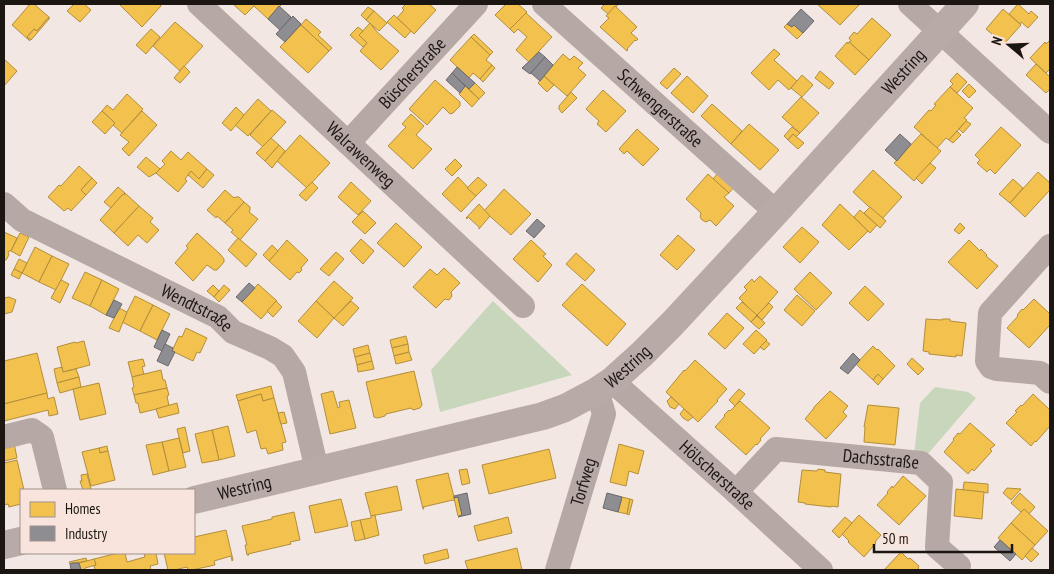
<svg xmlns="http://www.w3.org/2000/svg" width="1054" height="574" font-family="'PT Sans Narrow',sans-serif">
<rect width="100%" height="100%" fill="#f2e7e3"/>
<g fill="#c8d7bb">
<polygon points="493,301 572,375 440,412 431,370"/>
<polygon points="935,387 968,392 976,398 926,456 914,455 920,403"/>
</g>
<g fill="#f2c14e" stroke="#b28e3c">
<polygon points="30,4 34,4 50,18 48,18 37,31 34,29 27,37 30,41 12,25"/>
<polygon points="74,4 84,4 91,10 80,22 67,11"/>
<polygon points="119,4 160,4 161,6 142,27"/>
<polygon points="233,4 280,4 281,5 268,19 254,6 245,15"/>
<polygon points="406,4 429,4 436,10 414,34 397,18 404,10 402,8"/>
<polygon points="506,4 518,4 527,12 510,29 495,15"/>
<polygon points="605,4 619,4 608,14 601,8"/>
<polygon points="817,4 860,4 840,25"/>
<polygon points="1018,4 1029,14 1031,11 1038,17 1028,28 1021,22 1020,24 1009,14"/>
<polygon points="615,6 637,27 631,33 638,39 636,41 635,40 627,49 628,50 627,51 600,27 609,18 606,16"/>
<polygon points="368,7 374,11 366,20 361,15"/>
<polygon points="1003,9 1021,25 1004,44 986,29"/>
<polygon points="374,11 387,23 379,31 366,20"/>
<polygon points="526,13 552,37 529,62 516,50 527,37 518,29 514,33 510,29"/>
<polygon points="394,15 411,31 405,38 387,22"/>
<polygon points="48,18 49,19 31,40 27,37 34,29 37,31"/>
<polygon points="872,18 891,35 869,60 849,42 851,41 849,38 854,32 857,34"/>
<polygon points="306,19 321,32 318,35 332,48 329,51 301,25"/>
<polygon points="175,22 203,46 180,71 153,46"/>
<polygon points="370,23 377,32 399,51 381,70 360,51 367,43 359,35"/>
<polygon points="787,24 792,27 794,25 803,33 797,39 784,27"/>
<polygon points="301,25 329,51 308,73 280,47"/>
<polygon points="358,27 363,31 359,35 367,43 363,47 350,35"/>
<polygon points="151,29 160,37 146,54 136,45"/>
<polygon points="474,34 493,52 490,55 471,37"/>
<polygon points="471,37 490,55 486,60 492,65 480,79 473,73 469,78 450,60"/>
<polygon points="1050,40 1050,69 1046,73 1030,58 1045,42 1046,44"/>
<polygon points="847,42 848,44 849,42 869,60 855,75 835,56"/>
<polygon points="774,49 780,54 774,60 797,81 789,90 778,80 769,90 751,73"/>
<polygon points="563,54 570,60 574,56 583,63 578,68 586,75 567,96 544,76"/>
<polygon points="4,59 17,71 4,86"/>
<polygon points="1036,64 1050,77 1050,89 1046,93 1026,75"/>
<polygon points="492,65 495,68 483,82 480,79"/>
<polygon points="184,66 190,72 180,83 174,78"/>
<polygon points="674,68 681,74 667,89 660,83"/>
<polygon points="820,71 834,83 829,89 815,78"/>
<polygon points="957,73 967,82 957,93 950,87 953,84 950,81"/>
<polygon points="802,75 813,85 802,97 791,88"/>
<polygon points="544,76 554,85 547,92 538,83"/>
<polygon points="687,76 708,96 693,113 671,93"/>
<polygon points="435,80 460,102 460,106 453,113 450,114 443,107 427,125 409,109"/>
<polygon points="475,83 485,93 479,99 469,89"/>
<polygon points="969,84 976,91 969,98 962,91"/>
<polygon points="465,86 479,99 472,107 459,94"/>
<polygon points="950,87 973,108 964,118 967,120 957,131 949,140 946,138 937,148 914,127 929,110 931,111 936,105 934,104"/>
<polygon points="603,90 626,111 606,132 597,124 599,121 586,109"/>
<polygon points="571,92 577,98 562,113 559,109 559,106"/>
<polygon points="127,94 143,109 122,133 113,125 115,123 102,111 107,105 113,110"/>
<polygon points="801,97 819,113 800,133 782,117"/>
<polygon points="258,99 271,111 248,136 235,125"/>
<polygon points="712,104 742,131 731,144 701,116"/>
<polygon points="236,107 244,115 231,131 222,123"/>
<polygon points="272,110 286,122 263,147 250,135"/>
<polygon points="102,111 115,123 105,134 92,122"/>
<polygon points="142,111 157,125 129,156 122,149 129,142 120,135"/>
<polygon points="411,114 424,126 416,135 432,149 413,169 388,146 406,127 402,124"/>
<polygon points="966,121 971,124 963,133 959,129"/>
<polygon points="749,124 779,150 760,170 731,144"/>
<polygon points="792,127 800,133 796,137 793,134 788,140 784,136"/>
<polygon points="1001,127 1021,145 995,174 990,169 987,172 977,163 980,160 975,155"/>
<polygon points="637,129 659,149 643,166 627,151 624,154 619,149"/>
<polygon points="957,131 961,135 953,143 949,140"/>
<polygon points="793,134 804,143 798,149 788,140"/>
<polygon points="921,134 941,151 914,181 894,163"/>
<polygon points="300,135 330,163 307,188 277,161"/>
<polygon points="271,138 279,145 265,161 256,153"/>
<polygon points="279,145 285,151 272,168 265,161"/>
<polygon points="171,151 181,160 188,152 207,169 199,179 191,171 185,179 187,181 178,192 156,173 165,164 162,161"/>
<polygon points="146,157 160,169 156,173 149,177 137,167"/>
<polygon points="455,159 462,166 452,176 445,169"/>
<polygon points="930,163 936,168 922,184 916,178"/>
<polygon points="79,166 92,178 81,190 86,195 71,211 68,208 64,211 48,197 59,185 61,186"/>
<polygon points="207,169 214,175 203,188 188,175 191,171 199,179"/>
<polygon points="873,170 902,197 882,219 853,192"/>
<polygon points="1038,172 1050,183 1050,190 1025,217 1010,203"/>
<polygon points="718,173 734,187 729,193 713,179"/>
<polygon points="708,174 729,193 724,197 734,206 716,226 710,220 706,222 702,220 700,217 701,213 686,199"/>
<polygon points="458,177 476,196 461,212 442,194"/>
<polygon points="478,177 487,185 476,196 467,188"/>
<polygon points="92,178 97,183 86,195 81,190"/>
<polygon points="1013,179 1023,188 1010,203 999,194"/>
<polygon points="312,182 318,188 306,201 299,195"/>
<polygon points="351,182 371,201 358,215 338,197"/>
<polygon points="118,187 125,193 124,195 123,194 111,208 104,202"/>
<polygon points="504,189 531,214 511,235 484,211"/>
<polygon points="225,190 234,198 235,197 239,197 244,202 225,223 217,216 216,218 207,210"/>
<polygon points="125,193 139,206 114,233 100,220 123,194 124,195"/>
<polygon points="244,202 250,207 250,210 249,212 258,219 240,240 231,232 233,230 225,223"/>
<polygon points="479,204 490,216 479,229 479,227 468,217 467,219 466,218"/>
<polygon points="840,204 868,231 849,250 822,225"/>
<polygon points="139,206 153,218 150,222 159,230 147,243 138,235 128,246 114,233"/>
<polygon points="870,207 886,221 880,228 864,213"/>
<polygon points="860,210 877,225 870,233 854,217"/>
<polygon points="363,211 376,223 365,234 352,222"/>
<polygon points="396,223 422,247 404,267 377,243"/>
<polygon points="960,223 965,228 959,234 954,230"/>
<polygon points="802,227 819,242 800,263 783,247"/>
<polygon points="4,232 17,238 11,251 9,251 8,252 9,255 6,260 4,260"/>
<polygon points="20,233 29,237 20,256 11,251"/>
<polygon points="197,233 220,254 224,259 224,262 217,270 214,270 207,265 193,281 175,263 188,248 186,246"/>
<polygon points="678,235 695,250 677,270 660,255"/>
<polygon points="238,238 257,254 246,267 228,250"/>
<polygon points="361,239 374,251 363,264 350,251"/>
<polygon points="287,240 308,260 301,268 302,270 299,273 297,272 290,280 269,261"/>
<polygon points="531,240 546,254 543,256 552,265 538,282 513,259"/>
<polygon points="969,240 980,251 981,249 987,255 986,256 998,266 977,289 948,262"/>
<polygon points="272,245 278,251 269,261 263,255"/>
<polygon points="35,247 52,256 39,282 22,273"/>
<polygon points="336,252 344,259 329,276 320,269"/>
<polygon points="576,253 595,270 585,281 566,264"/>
<polygon points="52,256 69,264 56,290 39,282"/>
<polygon points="19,259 27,263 22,273 14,269"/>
<polygon points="444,268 460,283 451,292 452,296 449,300 445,299 436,308 413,287 430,269 437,275"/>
<polygon points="14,269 22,273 19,279 11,275"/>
<polygon points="85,272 102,280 90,306 72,298"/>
<polygon points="810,272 832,293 816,310 794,289"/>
<polygon points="760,276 778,292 757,316 739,298 747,290 744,287 752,279 754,282"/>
<polygon points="61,280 69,284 60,303 51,298"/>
<polygon points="102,280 119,289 106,315 90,306"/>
<polygon points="334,281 353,298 334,318 316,301"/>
<polygon points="258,284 277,301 261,319 242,302"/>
<polygon points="582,284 626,324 607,346 562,305"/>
<polygon points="213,285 219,291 214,297 207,291"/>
<polygon points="224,285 230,290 219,302 214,297"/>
<polygon points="865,286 884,304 868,321 849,303"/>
<polygon points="797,295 815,311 802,326 784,310"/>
<polygon points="135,296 153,305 140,331 122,322"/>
<polygon points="9,297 16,300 12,312 4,314 4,298"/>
<polygon points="1034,299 1050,314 1050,325 1029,348 1007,328 1018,316 1017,315 1022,309 1023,310"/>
<polygon points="276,301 282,307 273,317 267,311"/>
<polygon points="316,301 334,318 317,338 298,321"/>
<polygon points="351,301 359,308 343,326 334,318"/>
<polygon points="742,302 757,315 751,322 736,308"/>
<polygon points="769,303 773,307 762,320 757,315"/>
<polygon points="153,305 170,314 157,340 140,331"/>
<polygon points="119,308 127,312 119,332 109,328"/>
<polygon points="727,313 744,328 725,349 708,334"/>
<polygon points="757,316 765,323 759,329 751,322"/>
<polygon points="926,319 942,320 942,319 950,319 950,321 966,323 962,356 956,355 956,357 929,354 929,352 923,351"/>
<polygon points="186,328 207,338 200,353 197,352 193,361 172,351 179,336 182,337"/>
<polygon points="756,330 767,340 754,354 743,344"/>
<polygon points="406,336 408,344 392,348 390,340"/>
<polygon points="84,341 90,365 63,372 57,347 75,342 76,343"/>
<polygon points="766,341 770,344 764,350 760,347"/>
<polygon points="408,344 409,352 394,356 392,348"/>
<polygon points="368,345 370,353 355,357 353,349"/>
<polygon points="873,346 877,350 878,349 895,366 883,379 878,374 873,380 856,364"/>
<polygon points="409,352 412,360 396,364 394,356"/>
<polygon points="37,353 47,393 4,404 4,361"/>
<polygon points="370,353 372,361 357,365 355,357"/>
<polygon points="912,358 924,369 918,375 907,364"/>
<polygon points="143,359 145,366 142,367 144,374 132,377 128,362"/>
<polygon points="695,360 727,389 717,400 718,401 698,422 666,392 684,370 685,371"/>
<polygon points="372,361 374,369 358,372 357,365"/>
<polygon points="62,367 63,372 76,369 79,377 57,383 54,369"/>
<polygon points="161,370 163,380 165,380 167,388 134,395 132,388 134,387 132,377"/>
<polygon points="414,371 422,405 420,408 413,410 411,408 386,414 385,416 378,418 374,417 366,382"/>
<polygon points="878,374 883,379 878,385 873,380"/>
<polygon points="79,377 81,387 60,393 57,383"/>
<polygon points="99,383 106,414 80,420 73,389"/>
<polygon points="271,386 274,398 263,401 261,394 238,401 236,395"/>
<polygon points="167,388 169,395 167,396 169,406 140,413 138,403 136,403 134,395"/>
<polygon points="739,389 745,394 735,406 729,400"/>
<polygon points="333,391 338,408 340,407 339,402 349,400 356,428 330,434 321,394"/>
<polygon points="830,391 848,406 843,412 847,416 826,439 805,419 814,408 814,407"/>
<polygon points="47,393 48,399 54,397 58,414 49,416 48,410 4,421 4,404"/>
<polygon points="261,394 263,401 274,398 286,442 282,443 283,450 268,454 266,448 261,449 256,430 247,433 238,401"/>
<polygon points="1033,394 1050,410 1050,426 1036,442 1035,441 1031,446 1006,423 1017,412 1015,411 1021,405 1022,406"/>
<polygon points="671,397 679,404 675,409 670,407 667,401"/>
<polygon points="740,401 770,428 760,439 761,440 757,445 756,444 746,455 715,427 725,416 724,415 729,410 730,411"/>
<polygon points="177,403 179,413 159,418 156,409"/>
<polygon points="868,405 899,408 895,445 864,442 865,427 864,427"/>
<polygon points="684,409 693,417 688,421 683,418 680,414"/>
<polygon points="284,412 287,423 281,424 278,413"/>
<polygon points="970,423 995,445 990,449 992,451 974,471 972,469 968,474 944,452 954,440 953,439 958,433 960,434"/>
<polygon points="228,426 235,456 219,460 212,430"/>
<polygon points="185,427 190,451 183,453 177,429"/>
<polygon points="212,430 219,460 202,463 195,434"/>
<polygon points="179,438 186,467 169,471 162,442"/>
<polygon points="162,442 169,471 153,475 146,445"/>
<polygon points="14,443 17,458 4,461 4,446"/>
<polygon points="619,444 644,451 638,474 629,471 626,486 610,482"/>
<polygon points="107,446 108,451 100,453 99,448"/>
<polygon points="99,448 100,453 108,451 115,480 91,486 82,452"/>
<polygon points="549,449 556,478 489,494 482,465"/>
<polygon points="17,460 24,490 21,490 21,504 9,507 8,504 4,505 4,463"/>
<polygon points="467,469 470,483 462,485 459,470"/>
<polygon points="818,469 825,470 825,472 841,474 838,507 831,506 831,507 805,504 805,503 798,502 802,470 817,471"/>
<polygon points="448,473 455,501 453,500 423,507 424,509 423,509 416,480"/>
<polygon points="87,474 91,489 83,490 80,481 82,481 81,475"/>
<polygon points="903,476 926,496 899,525 877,505 888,493 887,492 892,486 893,488"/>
<polygon points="964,482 988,484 988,493 963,490"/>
<polygon points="397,486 402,510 371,516 365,493"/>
<polygon points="1007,488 1021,489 1011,500 1003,493"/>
<polygon points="956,489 984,492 982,519 954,516"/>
<polygon points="1020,493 1035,507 1029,514 1024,509 1021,512 1011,503"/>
<polygon points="458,497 462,515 458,516 454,498"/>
<polygon points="622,497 630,499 627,514 618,512"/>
<polygon points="341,499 348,526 315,533 309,506"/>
<polygon points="630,499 633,500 629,515 627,514"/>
<polygon points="1024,509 1048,531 1035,545 1011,523"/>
<polygon points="294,512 300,540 290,542 291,544 248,554 249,555 247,555 245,545 247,545 242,526 272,519 272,517"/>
<polygon points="375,515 379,535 365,539 360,520 371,518 371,516"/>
<polygon points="859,515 881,535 875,542 876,543 864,557 848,542 849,541 842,534"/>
<polygon points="508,517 512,533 478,541 474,526"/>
<polygon points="845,517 852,523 839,538 832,531"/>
<polygon points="360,520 365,539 355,541 351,522"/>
<polygon points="1011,523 1035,545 1022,560 998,538"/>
<polygon points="226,530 233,560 232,561 231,556 214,561 215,565 192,570 188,570 187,567 174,570 168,570 164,553 194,553 194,537"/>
<polygon points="517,548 522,570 468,570 465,561"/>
<polygon points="1032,548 1039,554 1031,562 1025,556"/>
<polygon points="447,549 449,558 425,564 423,555"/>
<polygon points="901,552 908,559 910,558 919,566 918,568 920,570 884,570"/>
<polygon points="118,553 125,553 127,562 145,557 144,553 156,553 158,564 150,566 151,570 95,570 94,566 96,565 94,559"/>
<polygon points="86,558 87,561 70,564 69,562"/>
<polygon points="94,559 96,565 85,568 85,570 81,570 79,563"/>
</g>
<g fill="#8d8d92" stroke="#6b696c">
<polygon points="279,6 291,17 280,30 268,19"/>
<polygon points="801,9 814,21 803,33 794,25 792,27 787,24"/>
<polygon points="293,16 301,24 285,42 276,34"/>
<polygon points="539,52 545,57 530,74 522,68"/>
<polygon points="545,57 553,65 540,81 531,73"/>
<polygon points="457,67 475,83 469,89 452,73"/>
<polygon points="452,73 465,86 460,93 446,80"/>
<polygon points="900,134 911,144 897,161 885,150"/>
<polygon points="537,219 545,226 534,238 526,231"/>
<polygon points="249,283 255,288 242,302 236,297"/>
<polygon points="114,300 122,304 114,318 106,315"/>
<polygon points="162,330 170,334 162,351 154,347"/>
<polygon points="165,344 173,348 172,351 175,352 168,366 157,361"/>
<polygon points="853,353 860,360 848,374 840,368"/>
<polygon points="467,493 471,514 458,517 462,515 458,497 454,498 454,496"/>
<polygon points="607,493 622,497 618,512 603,508"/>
<polygon points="1000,540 1016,554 1010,561 994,547"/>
<polygon points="72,563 79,563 81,570 71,570 70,564"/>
</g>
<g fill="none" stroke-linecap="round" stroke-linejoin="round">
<g stroke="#b5a8a5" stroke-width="24">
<path id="s1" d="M199 4 523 306"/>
<path id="s2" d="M544 4 776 212"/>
<polyline points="910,4 1050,132"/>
<path id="s3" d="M348 143 476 4"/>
<path id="s4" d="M4 204 22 220 218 317 233 332 270 348 283 356 294 372 317 470"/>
<polyline points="1050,246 990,313 987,361 991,367 997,369 1040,373 1050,382"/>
<path id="s5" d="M612 381 736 492 821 570"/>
<polyline points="4,437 32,430 42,437 55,490"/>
<path id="s6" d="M736 492 776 449 921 463 941 482 937 547 959 566"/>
<path id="s7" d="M557 570 604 414 597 391"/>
</g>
<g stroke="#b8aba7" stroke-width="28">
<path id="s8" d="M194 500 543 416 565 408 597 391 612 381 642 354 672 324 776 212 965 4"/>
<polyline points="4,545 21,541"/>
</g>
</g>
<g text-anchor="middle" stroke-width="5" stroke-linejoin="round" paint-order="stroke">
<g font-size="18" fill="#1c1613" stroke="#f8e4dd">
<text dy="6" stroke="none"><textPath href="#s8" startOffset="862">Westring</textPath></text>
<text dy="6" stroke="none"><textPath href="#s3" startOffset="95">Büscherstraße</textPath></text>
<text dy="6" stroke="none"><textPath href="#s2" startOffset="156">Schwengerstraße</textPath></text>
<text dy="6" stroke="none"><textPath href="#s1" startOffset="221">Walrawenweg</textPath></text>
<text dy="6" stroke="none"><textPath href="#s4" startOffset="220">Wendtstraße</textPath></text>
<text dy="6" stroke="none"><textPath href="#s8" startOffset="458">Westring</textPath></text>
<text dy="6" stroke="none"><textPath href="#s6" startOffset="164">Dachsstraße</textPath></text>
<text dy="6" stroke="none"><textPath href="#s5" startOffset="141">Hölscherstraße</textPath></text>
<text dy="6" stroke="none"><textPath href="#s7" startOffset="92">Torfweg</textPath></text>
<text dy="6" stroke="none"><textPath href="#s8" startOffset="52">Westring</textPath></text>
</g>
</g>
<rect width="1054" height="574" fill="none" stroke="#1c1613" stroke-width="10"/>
<rect x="20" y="489" width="175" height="65" fill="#f8e4dd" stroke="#a0928c"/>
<rect x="30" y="502" width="25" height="15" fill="#f2c14e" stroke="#a0928c"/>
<text x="65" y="514" font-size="15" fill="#1c1613">Homes</text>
<rect x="30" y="526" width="25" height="15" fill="#8d8d92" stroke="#a0928c"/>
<text x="65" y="539" font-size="15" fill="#1c1613">Industry</text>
<g transform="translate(1009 45) rotate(289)" stroke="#f8e4dd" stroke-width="4" paint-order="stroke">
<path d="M0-4L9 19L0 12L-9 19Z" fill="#1c1613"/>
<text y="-8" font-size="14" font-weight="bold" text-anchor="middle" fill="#1c1613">N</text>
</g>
<path d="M874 544v8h138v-8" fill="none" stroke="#1c1613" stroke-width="2.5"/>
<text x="882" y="544" font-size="15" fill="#1c1613" stroke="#f8e4dd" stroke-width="4" paint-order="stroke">50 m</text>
</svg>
